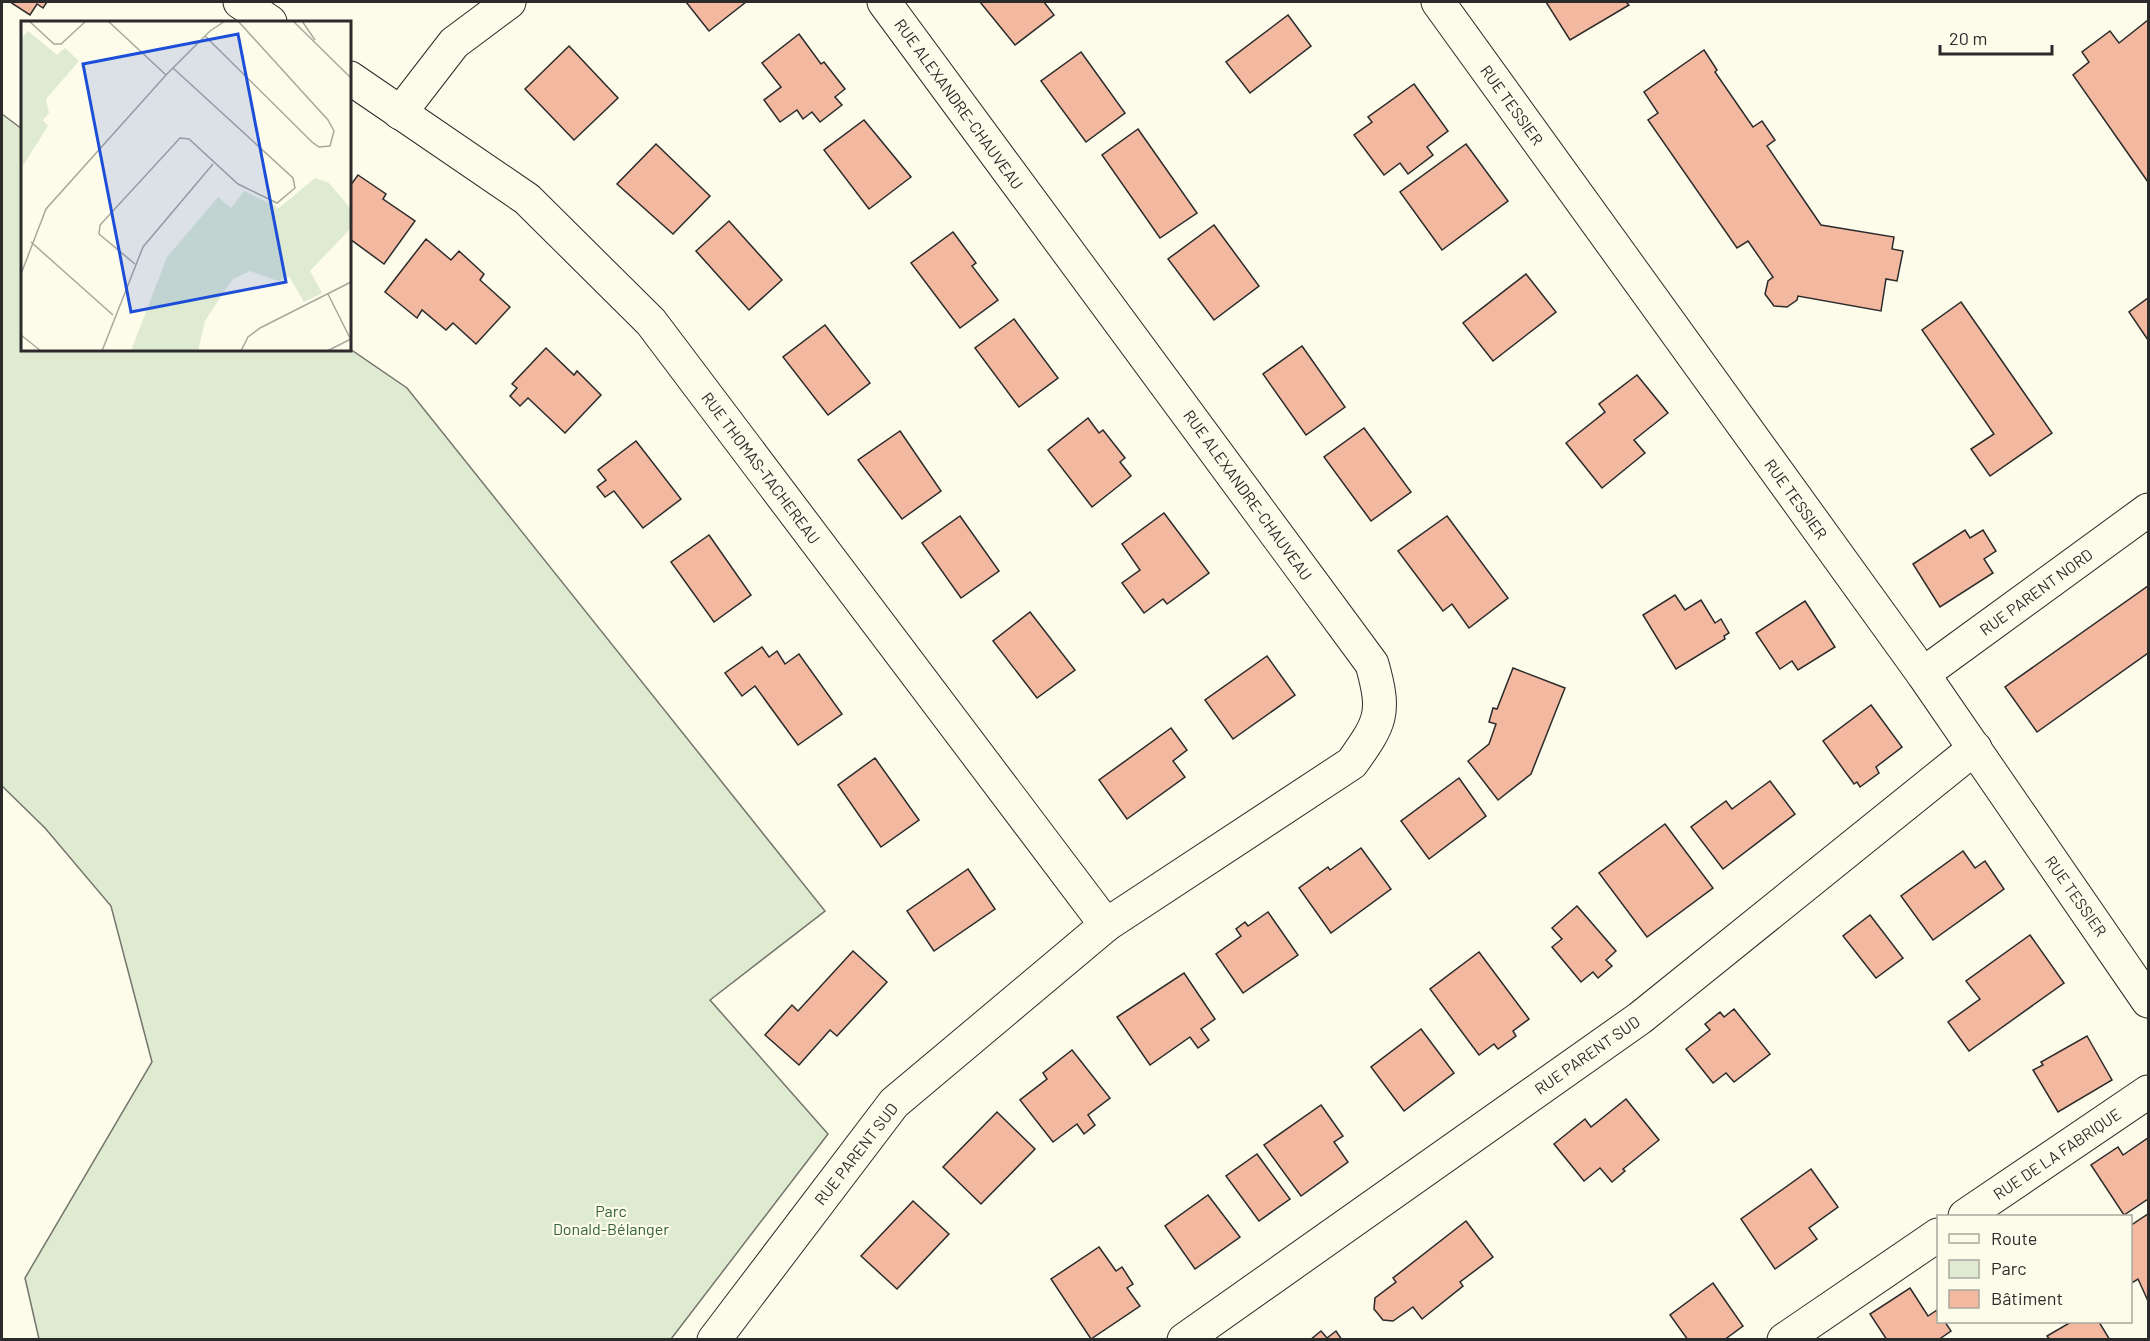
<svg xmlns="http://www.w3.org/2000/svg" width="2150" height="1341" font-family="Barlow,sans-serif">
<rect width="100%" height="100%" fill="#fdfbea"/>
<polygon fill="#deebd1" stroke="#74746e" stroke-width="1.5" points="2,114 22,129 22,350 350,349 407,388 825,911 710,1000 828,1134 671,1339 39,1339 25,1278 152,1062 111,906 45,828 2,786"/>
<g fill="#f2b8a0" stroke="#2b2b2b" stroke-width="1.5">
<polygon points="10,2 47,2 43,8 37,4 30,15"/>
<polygon points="686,2 746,2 709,31"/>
<polygon points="980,2 1044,2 1054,15 1015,45"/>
<polygon points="1546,2 1626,2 1629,5 1570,40"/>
<polygon points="1288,15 1311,46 1250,93 1226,62"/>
<polygon points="2148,20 2148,182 2073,75 2089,62 2082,52 2110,31 2119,43"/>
<polygon points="799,34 821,64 824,62 845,89 835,97 842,105 820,122 812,112 803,119 797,110 780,122 764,100 781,87 762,63"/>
<polygon points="569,46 618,98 574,140 525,89"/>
<polygon points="1704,50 1717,70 1715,72 1753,127 1762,121 1775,140 1767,146 1821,225 1894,237 1892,249 1903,251 1897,281 1886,279 1881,311 1798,296 1797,300 1787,307 1774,306 1765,294 1768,281 1773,277 1748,241 1737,248 1648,120 1658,113 1644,92"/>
<polygon points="1081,52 1125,113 1086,142 1041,81"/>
<polygon points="1414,84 1448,131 1427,147 1433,155 1408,174 1400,163 1384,175 1354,135 1372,122 1368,117"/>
<polygon points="864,120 911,177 869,209 824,150"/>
<polygon points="1138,129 1197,213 1160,238 1102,155"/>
<polygon points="656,144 710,196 673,234 617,184"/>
<polygon points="1466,144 1508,201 1442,250 1400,192"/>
<polygon points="358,175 386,194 383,199 415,221 384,264 350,239 350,186"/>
<polygon points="729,221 782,280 749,310 696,251"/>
<polygon points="1214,225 1259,286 1214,320 1168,259"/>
<polygon points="953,232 976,263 972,266 998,300 960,328 911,263"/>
<polygon points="426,239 451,260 459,251 484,274 480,280 510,307 476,344 453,323 446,330 422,310 417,318 385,292"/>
<polygon points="1526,274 1556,312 1493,361 1463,323"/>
<polygon points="2148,298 2148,340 2129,312"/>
<polygon points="1961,302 2052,433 1990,476 1971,449 1994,434 1922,330"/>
<polygon points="1014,319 1058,378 1019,407 975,348"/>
<polygon points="825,325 870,383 828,415 783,357"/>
<polygon points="1302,346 1345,407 1306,435 1263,374"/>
<polygon points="546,348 574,375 577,371 601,395 565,433 528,398 520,406 510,396 517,388 512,384"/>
<polygon points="1637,375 1668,413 1634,440 1645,453 1602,488 1566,443 1605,412 1599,404"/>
<polygon points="1088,418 1099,433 1103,430 1125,458 1120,462 1131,476 1092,507 1048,450"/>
<polygon points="1364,428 1411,492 1371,521 1324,457"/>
<polygon points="900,431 941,491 902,519 858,460"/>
<polygon points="636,441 681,499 643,528 614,491 605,497 597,487 606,480 598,470"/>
<polygon points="1164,513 1209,573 1167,604 1163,599 1144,613 1122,583 1140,570 1122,544"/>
<polygon points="960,516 999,571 961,598 922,543"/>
<polygon points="1447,516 1508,598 1469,628 1452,604 1443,611 1398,551"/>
<polygon points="1965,530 1970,538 1983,530 1996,551 1984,559 1993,573 1940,607 1913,564"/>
<polygon points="709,535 751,595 714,622 671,562"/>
<polygon points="2148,586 2148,653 2037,732 2005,687"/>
<polygon points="1675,595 1685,610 1701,600 1715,623 1721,619 1729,633 1724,636 1725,639 1676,669 1643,615"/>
<polygon points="1805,601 1835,647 1798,670 1792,661 1780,669 1756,633"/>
<polygon points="1030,612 1075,670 1037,698 993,641"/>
<polygon points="762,647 769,657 777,651 785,664 799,654 842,714 798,745 755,686 742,696 725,673"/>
<polygon points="1267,656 1295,695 1233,739 1205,700"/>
<polygon points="1513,668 1565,688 1531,774 1498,800 1468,761 1489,744 1496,724 1489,722 1493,708 1497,709"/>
<polygon points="1871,705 1902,747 1876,767 1879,773 1860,787 1857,782 1854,784 1823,741"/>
<polygon points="1171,728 1187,750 1173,761 1185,777 1127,819 1099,780"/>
<polygon points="875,758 919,820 881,847 838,785"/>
<polygon points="1459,778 1486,816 1429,859 1401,821"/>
<polygon points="1770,781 1795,814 1723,869 1691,827 1726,801 1732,809"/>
<polygon points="1665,824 1713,888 1647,937 1599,873"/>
<polygon points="1361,848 1391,889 1331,933 1299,888 1328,867 1330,870"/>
<polygon points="1963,851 1975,868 1985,861 2004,889 1933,940 1901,896"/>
<polygon points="968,869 995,909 934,951 907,911"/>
<polygon points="1577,906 1616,951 1606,960 1612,966 1598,978 1593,972 1581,982 1552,947 1562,939 1552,928"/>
<polygon points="1268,912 1298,955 1243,993 1216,954 1241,936 1236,929 1245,922 1248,926"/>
<polygon points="1870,915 1903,958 1876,978 1843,936"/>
<polygon points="2030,935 2064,983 1969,1051 1948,1022 1980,999 1966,981"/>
<polygon points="853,951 887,982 837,1036 830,1030 799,1065 765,1035 792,1005 798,1011"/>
<polygon points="1479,952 1529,1019 1513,1031 1516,1036 1498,1049 1494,1044 1479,1055 1430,989"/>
<polygon points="1184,973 1215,1019 1201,1029 1209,1040 1198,1048 1190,1037 1150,1065 1117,1017"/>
<polygon points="1734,1009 1770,1054 1734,1082 1726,1073 1713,1083 1686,1049 1710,1030 1705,1024 1720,1012 1724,1017"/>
<polygon points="1421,1029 1454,1073 1404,1111 1371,1067"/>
<polygon points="2087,1036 2112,1080 2058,1112 2033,1070 2043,1065 2041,1062"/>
<polygon points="1072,1050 1110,1098 1088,1115 1095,1125 1084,1134 1077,1124 1053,1142 1020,1100 1047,1079 1043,1073"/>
<polygon points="1626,1099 1659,1140 1623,1169 1625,1171 1612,1182 1600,1168 1584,1181 1554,1144 1585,1119 1591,1127"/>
<polygon points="1321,1105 1343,1136 1334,1142 1348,1162 1301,1196 1264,1145"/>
<polygon points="997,1112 1035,1149 981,1204 943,1167"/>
<polygon points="2148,1138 2148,1199 2124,1215 2091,1165 2118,1147 2123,1155"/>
<polygon points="1257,1154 1290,1199 1259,1221 1226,1176"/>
<polygon points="1811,1169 1838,1207 1809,1228 1817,1239 1775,1269 1741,1219"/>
<polygon points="1208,1195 1240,1237 1195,1269 1165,1226"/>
<polygon points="913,1201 949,1234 897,1289 861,1256"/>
<polygon points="2148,1214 2148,1301 2138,1279 2130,1284 2130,1226"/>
<polygon points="1466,1221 1493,1257 1460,1282 1463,1286 1422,1319 1413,1307 1393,1321 1383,1320 1374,1309 1375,1298 1396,1282 1393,1278"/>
<polygon points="1099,1247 1116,1271 1122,1267 1133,1284 1127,1288 1140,1306 1091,1339 1051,1279"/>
<polygon points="1713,1283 1743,1326 1724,1340 1688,1340 1670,1315"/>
<polygon points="1910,1288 1928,1316 1937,1310 1938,1322 1945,1322 1951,1331 1938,1340 1887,1340 1870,1314"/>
<polygon points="2071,1322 2099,1322 2110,1340 2050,1340 2047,1336"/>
<polygon points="1321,1331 1327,1338 1336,1331 1342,1340 1310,1340"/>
</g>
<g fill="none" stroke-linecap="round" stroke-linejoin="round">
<g stroke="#2b2b2b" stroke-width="35">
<g id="minor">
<polyline points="240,2 270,22"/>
<polyline points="350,78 527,199 651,322 1106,925"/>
<polyline points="400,113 454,43 509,2"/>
<polyline points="1923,674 2148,510"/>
<polyline points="1965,1216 2148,1092"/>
<path d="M714 1340 894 1103 1106 925 1352 763C1381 722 1386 714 1372 664L884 2"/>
<polyline points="1184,1340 1640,1018 1975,748"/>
<polyline points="1784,1340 1938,1235"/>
</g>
</g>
<g stroke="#2b2b2b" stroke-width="35">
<polyline id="tertiary" points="1438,2 1923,674 2148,1001"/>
</g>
<use href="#minor" stroke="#fdfbea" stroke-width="33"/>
<use href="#tertiary" stroke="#fdfbea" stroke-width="33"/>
</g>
<g text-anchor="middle" stroke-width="4.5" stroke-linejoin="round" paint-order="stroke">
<g font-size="16" fill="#2b2b2b" stroke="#fdfbea">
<text transform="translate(959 104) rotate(54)" y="6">RUE ALEXANDRE-CHAUVEAU</text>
<text transform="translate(1512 105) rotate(54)" y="6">RUE TESSIER</text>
<text transform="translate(761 468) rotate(53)" y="6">RUE THOMAS-TACHEREAU</text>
<text transform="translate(1248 495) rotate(54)" y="6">RUE ALEXANDRE-CHAUVEAU</text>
<text transform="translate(1796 499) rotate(54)" y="6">RUE TESSIER</text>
<text transform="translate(2036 592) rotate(-36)" y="6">RUE PARENT NORD</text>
<text transform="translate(2076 896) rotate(55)" y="6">RUE TESSIER</text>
<text transform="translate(1587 1055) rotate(-35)" y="6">RUE PARENT SUD</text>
<text transform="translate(856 1154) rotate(-52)" y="6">RUE PARENT SUD</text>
<text transform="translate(2057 1154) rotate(-34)" y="6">RUE DE LA FABRIQUE</text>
</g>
<g font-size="16" fill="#34623c" stroke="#fdfbea">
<text x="611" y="1217">Parc<tspan x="611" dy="18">Donald-Bélanger</tspan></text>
</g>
</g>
<g transform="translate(21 21)">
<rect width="330" height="330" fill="#fdfbea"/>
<path d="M7 10 36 34 44 27 58 40 25 78 28 92 22 99 27 105 1 146 0 18ZM294 157 308 162 330 188V207L289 250 301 272 283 281 268 255 257 260 229 250 212 258 205 268 184 300 177 330H110L146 236 197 176 210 187 223 170 258 187Z" fill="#deebd1"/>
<path fill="none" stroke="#a9a89e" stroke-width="1.5" d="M8 0 33 23H40L65 0M87 0 145 54M272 0 330 57M281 0 294 19M184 15 291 121 298 126 309 125 313 110 307 99 217 0M10 221 92 294M114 243 78 213 79 204 159 117 168 118 217 163 256 182 274 167 272 157 152 47M0 253 25 188 145 54 189 10 204 0M307 273 330 319M0 314 20 330M81 330 122 226 192 143M220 330 227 316 239 307 330 261M306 330 330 318"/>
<path fill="#1d4ed8" fill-opacity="0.15" stroke="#1d4ed8" stroke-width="3" d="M217 13 265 261 110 291 62 43Z"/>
<rect width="330" height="330" fill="none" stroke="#2b2b2b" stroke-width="3"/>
</g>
<rect width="2150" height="1341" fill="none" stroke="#2b2b2b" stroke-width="6"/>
<rect x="1937" y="1215" width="195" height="108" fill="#fdfbea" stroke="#a9a89e" stroke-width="1.5"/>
<rect x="1949" y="1234" width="30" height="9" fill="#fdfbea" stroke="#a9a89e" stroke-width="1.5"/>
<text x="1991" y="1245" font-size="18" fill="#2b2b2b">Route</text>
<rect x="1949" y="1260" width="30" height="18" fill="#deebd1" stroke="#a9a89e" stroke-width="1.5"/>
<text x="1991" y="1275" font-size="18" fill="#2b2b2b">Parc</text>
<rect x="1949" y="1290" width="30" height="18" fill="#f2b8a0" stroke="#a9a89e" stroke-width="1.5"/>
<text x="1991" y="1305" font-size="18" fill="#2b2b2b">Bâtiment</text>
<path d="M1940 45v9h112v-9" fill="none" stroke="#2b2b2b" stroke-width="3"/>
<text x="1949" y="45" font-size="18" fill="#2b2b2b" stroke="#fdfbea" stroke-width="4.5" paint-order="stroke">20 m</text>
</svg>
